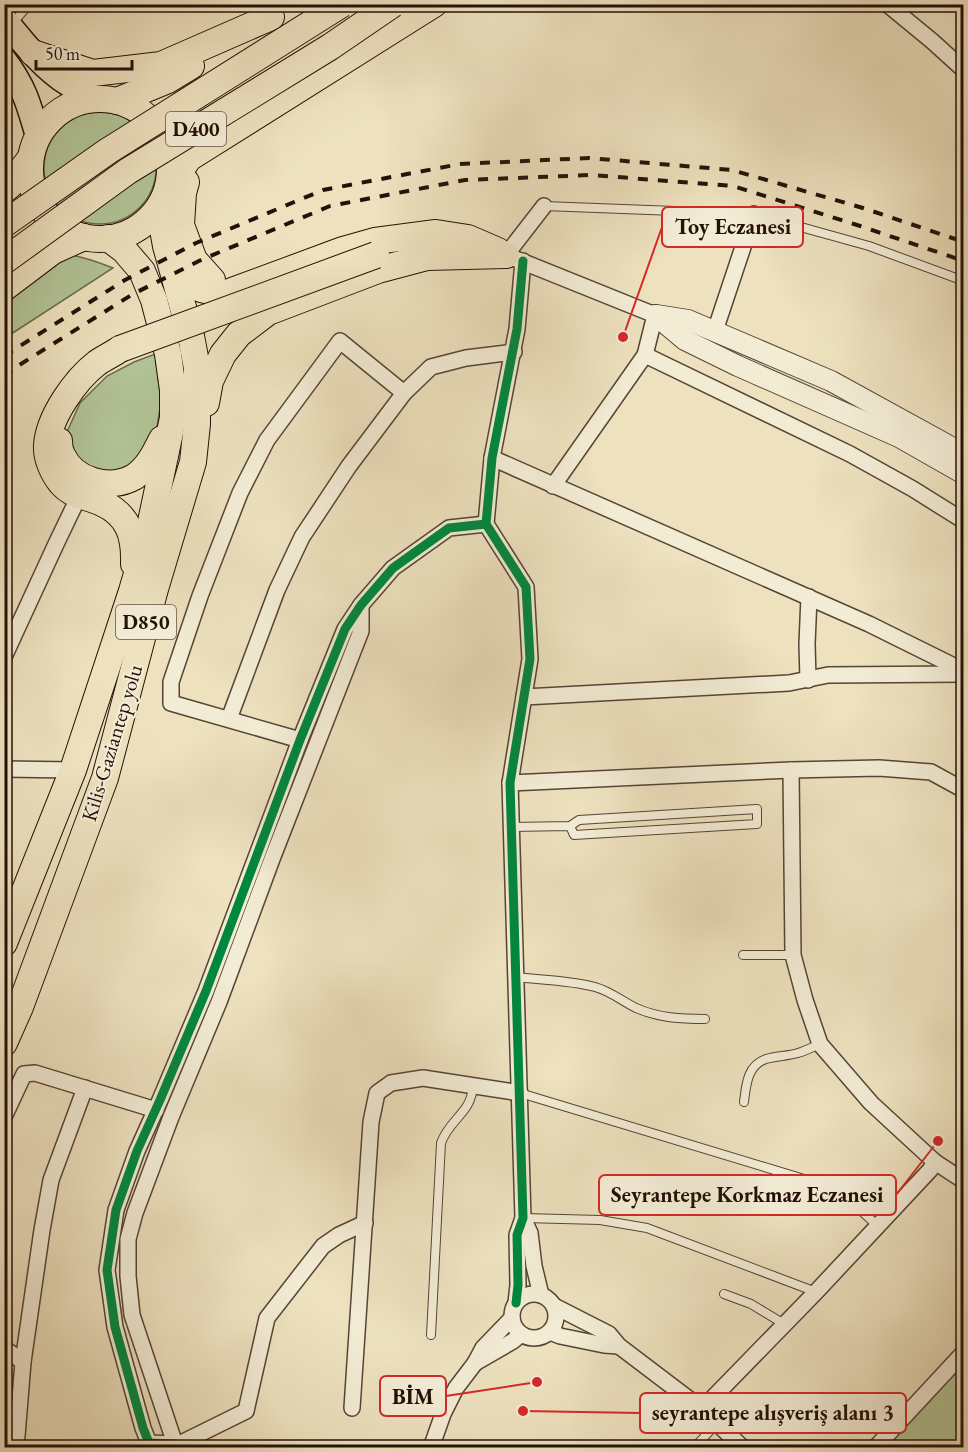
<svg xmlns="http://www.w3.org/2000/svg" width="968" height="1452" font-family="'EB Garamond',serif">
<rect width="100%" height="100%" fill="#ede1be"/>
<filter id="stains"><feTurbulence type="fractalNoise" baseFrequency=".00333" numOctaves="4"/><feColorMatrix values="0 0 0 0 .2 0 0 0 0 .09 0 0 0 0 .02 0 0 0 .5 -.17"/></filter>
<radialGradient id="worn" r=".72"><stop offset=".6" stop-color="#630" stop-opacity="0"/><stop offset="1" stop-color="#630" stop-opacity=".3"/></radialGradient>
<g fill="#b2c496" stroke="#6b6a4f" stroke-width="1.5">
<circle cx="100" cy="168" r="56"/>
<path d="M69 255C85 257 98 262 113 268L5 338V300Z"/>
<polygon points="155,354 161,402 154,445 135,470 111,476 87,469 73,455 67,432 80,403 107,376 134,362"/>
<polygon points="963,1363 963,1447 887,1447"/>
</g>
<g fill="none" stroke-linecap="round" stroke-linejoin="round">
<g stroke="#564436" stroke-width="10">
<g id="service">
<polyline points="13,23 29,4"/>
<polyline points="544,206 754,214 869,246 964,281"/>
<polyline points="511,827 570,826 579,820 757,809 757,824 574,835 570,826"/>
<polyline points="743,955 793,955"/>
<path d="M515 977C541 980 569 980 595 987 610 991 622 1001 636 1008 659 1018 681 1019 705 1019"/>
<polyline points="520,1093 837,1189 878,1226"/>
<path d="M744 1102C746 1086 747 1065 766 1059 776 1056 788 1056 798 1053 805 1051 813 1047 820 1044"/>
<polyline points="524,1218 600,1220 647,1228 816,1292"/>
<polyline points="724,1294 751,1304 784,1324"/>
<path d="M431 1335 441 1143C450 1118 471 1114 473 1086"/>
<polyline points="694,1448 717,1423"/>
</g>
</g>
<g stroke="#564436" stroke-width="18">
<g id="minor">
<polyline points="887,4 932,41 964,70"/>
<polyline points="544,206 506,255 655,315 645,355 553,486"/>
<polyline points="715,331 754,214"/>
<polyline points="645,355 850,454 913,489 964,521"/>
<polyline points="492,458 869,624 964,671"/>
<polyline points="4,657 56,544 79,496"/>
<polyline points="808,680 807,644 809,597"/>
<polyline points="524,697 789,683 828,675 964,674"/>
<polyline points="229,719 277,590 302,537 349,466 404,393 431,367 466,358 514,352"/>
<polyline points="300,740 171,703 171,682 200,596 240,493 267,440 340,341 404,393"/>
<polyline points="4,769 73,770"/>
<polyline points="791,770 793,955 805,1000 820,1044 871,1103 935,1162 964,1181"/>
<polyline points="510,783 791,770 879,768 931,772 964,790"/>
<polyline points="4,1117 24,1074 35,1073 156,1110"/>
<polyline points="523,1218 530,1233 534,1266 541,1295"/>
<circle cx="534" cy="1316" r="22"/>
<polyline points="516,1303 518,1285 517,1235 523,1218 510,783 530,659 526,587 486,524 492,458 517,329 523,261"/>
<polyline points="554,1306 609,1334 619,1346 702,1409 743,1448"/>
<polyline points="550,1332 560,1336 604,1345 619,1346"/>
<polyline points="4,1348 23,1362"/>
<polyline points="475,1363 513,1341 521,1334"/>
<polyline points="352,1408 371,1122 377,1093 391,1083 423,1078 520,1093"/>
<polyline points="702,1409 816,1292 930,1170 935,1162"/>
<polyline points="175,1444 149,1443 143,1428 115,1327 107,1270 116,1210 137,1151 160,1100 206,991 300,740 345,629 361,605 393,568 449,528 486,524"/>
<polyline points="175,1444 132,1315 128,1276 128,1239 135,1213 171,1117 219,1002 272,859 361,631 361,605"/>
<polyline points="16,1448 23,1362 42,1230 51,1180 85,1088"/>
<polyline points="171,1448 246,1411 267,1318 323,1246 339,1235 365,1223"/>
<polyline points="431,1448 443,1414 456,1388 475,1363 483,1348 512,1318"/>
<polyline points="875,1448 964,1352"/>
</g>
</g>
<g stroke="#564436" stroke-width="22">
<g id="tertiary">
<polyline points="655,315 685,340 738,366 899,437 964,474"/>
<polyline points="656,315 688,320 831,381 964,454"/>
</g>
</g>
<g stroke="#241008" stroke-width="27">
<g id="primary">
<path d="M4 19C23 42 42 67 67 83 76 89 87 94 96 99"/>
<path d="M4 60C24 86 29 105 38 136"/>
</g>
</g>
<g stroke="#241008" stroke-width="28">
<g id="trunk">
<polyline points="33,53 93,73 161,65 271,17"/>
<circle cx="100" cy="169" r="70"/>
<polyline points="117,101 168,80 191,66"/>
<polyline points="186,182 183,193 181,225 194,260 212,280"/>
<polyline points="4,190 10,185 30,159"/>
<polyline points="173,257 186,278 201,289 224,294 343,250 375,241 436,233 468,238 498,251"/>
<polyline points="4,288 53,251 84,237"/>
<path d="M120 349C113 354 104 358 97 363 75 380 49 417 47 445 46 458 53 473 61 483 73 497 88 496 102 503 129 515 135 537 134 564"/>
<polyline points="206,403 210,381 223,354 239,334 268,312 378,270 427,257 506,255"/>
<path d="M59 441C59 445 60 451 62 455 74 481 109 491 134 477 148 468 155 453 162 439"/>
<polyline points="4,943 73,770 132,591 148,536 173,418 173,390 168,354 154,300 142,271 124,250 108,238"/>
<polyline points="4,1043 20,1007 105,778 155,589 193,462 197,424 197,368 191,336 166,246 162,224 168,188 189,158 434,4"/>
</g>
</g>
<use href="#service" stroke="#f3ecd5" stroke-width="8"/>
<use href="#minor" stroke="#f3ecd5" stroke-width="15"/>
<use href="#tertiary" stroke="#f3ecd5" stroke-width="20"/>
<use href="#primary" stroke="#ede1be" stroke-width="24"/>
<use href="#trunk" stroke="#ede1be" stroke-width="26"/>
<g stroke="#241008" stroke-width="4" stroke-dasharray="10 10" stroke-linecap="butt">
<polyline points="4,356 125,280 196,243 323,190 460,164 589,158 732,170 863,208 964,242"/>
<polyline points="4,377 16,367 133,294 203,259 330,206 465,180 591,175 733,186 857,225 964,261"/>
</g>
<g stroke="#241008" stroke-width="28" stroke-linecap="butt">
<g id="trunk-bridge">
<polyline points="4,224 108,151 342,4"/>
<polyline points="4,261 128,171 330,47 393,4"/>
<polyline points="120,349 376,255"/>
</g>
</g>
<use href="#trunk-bridge" stroke="#ede1be" stroke-width="26"/>
<g stroke="#f3ecd5" stroke-width="13">
<g id="cycleway">
<polyline points="516,1303 518,1285 517,1235 523,1218 510,783 530,659 526,587 486,524 492,458 517,329 523,261"/>
<polyline points="175,1444 149,1443 143,1428 115,1327 107,1270 116,1210 137,1151 160,1100 206,991 300,740 345,629 361,605 393,568 449,528 486,524"/>
</g>
</g>
<use href="#cycleway" stroke="#00873e" stroke-width="9"/>
</g>
<g text-anchor="middle" stroke-width="4.5" stroke-linejoin="round" paint-order="stroke">
<g fill="#f3ecd5" stroke="#625246" stroke-width="1.5">
<rect x="166" y="112" width="60" height="34" rx="4.5"/>
<rect x="116" y="605" width="60" height="34" rx="4.5"/>
</g>
<g font-size="20" font-weight="bold" fill="#241008">
<text x="196" y="136">D400</text>
<text x="146" y="629">D850</text>
</g>
<g font-size="21" fill="#241008" stroke="#f3ecd5">
<text transform="translate(112 743) rotate(-73)" y="7">Kilis-Gaziantep yolu</text>
</g>
</g>
<path fill="none" stroke="#d62828" stroke-width="2" d="M623 337L662 227M938 1141L896 1195M537 1382L446 1396M523 1411L640 1413"/>
<g fill="#d62828" stroke="#f3ecd5" stroke-width="2">
<circle cx="623" cy="337" r="6"/>
<circle cx="938" cy="1141" r="6"/>
<circle cx="537" cy="1382" r="6"/>
<circle cx="523" cy="1411" r="6"/>
</g>
<g fill="#f3ecd5" stroke="#d62828" stroke-width="2">
<rect x="662" y="207" width="141" height="40" rx="6"/>
<rect x="599" y="1175" width="297" height="40" rx="6"/>
<rect x="380" y="1376" width="66" height="40" rx="6"/>
<rect x="640" y="1393" width="266" height="40" rx="6"/>
</g>
<g font-size="22" text-anchor="middle" font-weight="bold" fill="#241008">
<text x="733" y="234">Toy Eczanesi</text>
<text x="747" y="1202">Seyrantepe Korkmaz Eczanesi</text>
<text x="413" y="1404">BİM</text>
<text x="773" y="1420">seyrantepe alışveriş alanı 3</text>
</g>
<rect width="968" height="1452" fill="none" stroke="#ede1be" stroke-width="24"/>
<rect x="6" y="6" width="956" height="1440" fill="none" stroke="#241008" stroke-width="3"/>
<rect x="12" y="12" width="944" height="1428" fill="none" stroke="#241008" stroke-width="1.5"/>
<path d="M36 60v9h96v-9" fill="none" stroke="#241008" stroke-width="3"/>
<text x="45" y="60" font-size="18" fill="#241008" stroke="#f3ecd5" stroke-width="4.5" paint-order="stroke">50 m</text>
<rect width="100%" height="100%" filter="url(#stains)"/>
<rect width="100%" height="100%" fill="url(#worn)"/>
</svg>
